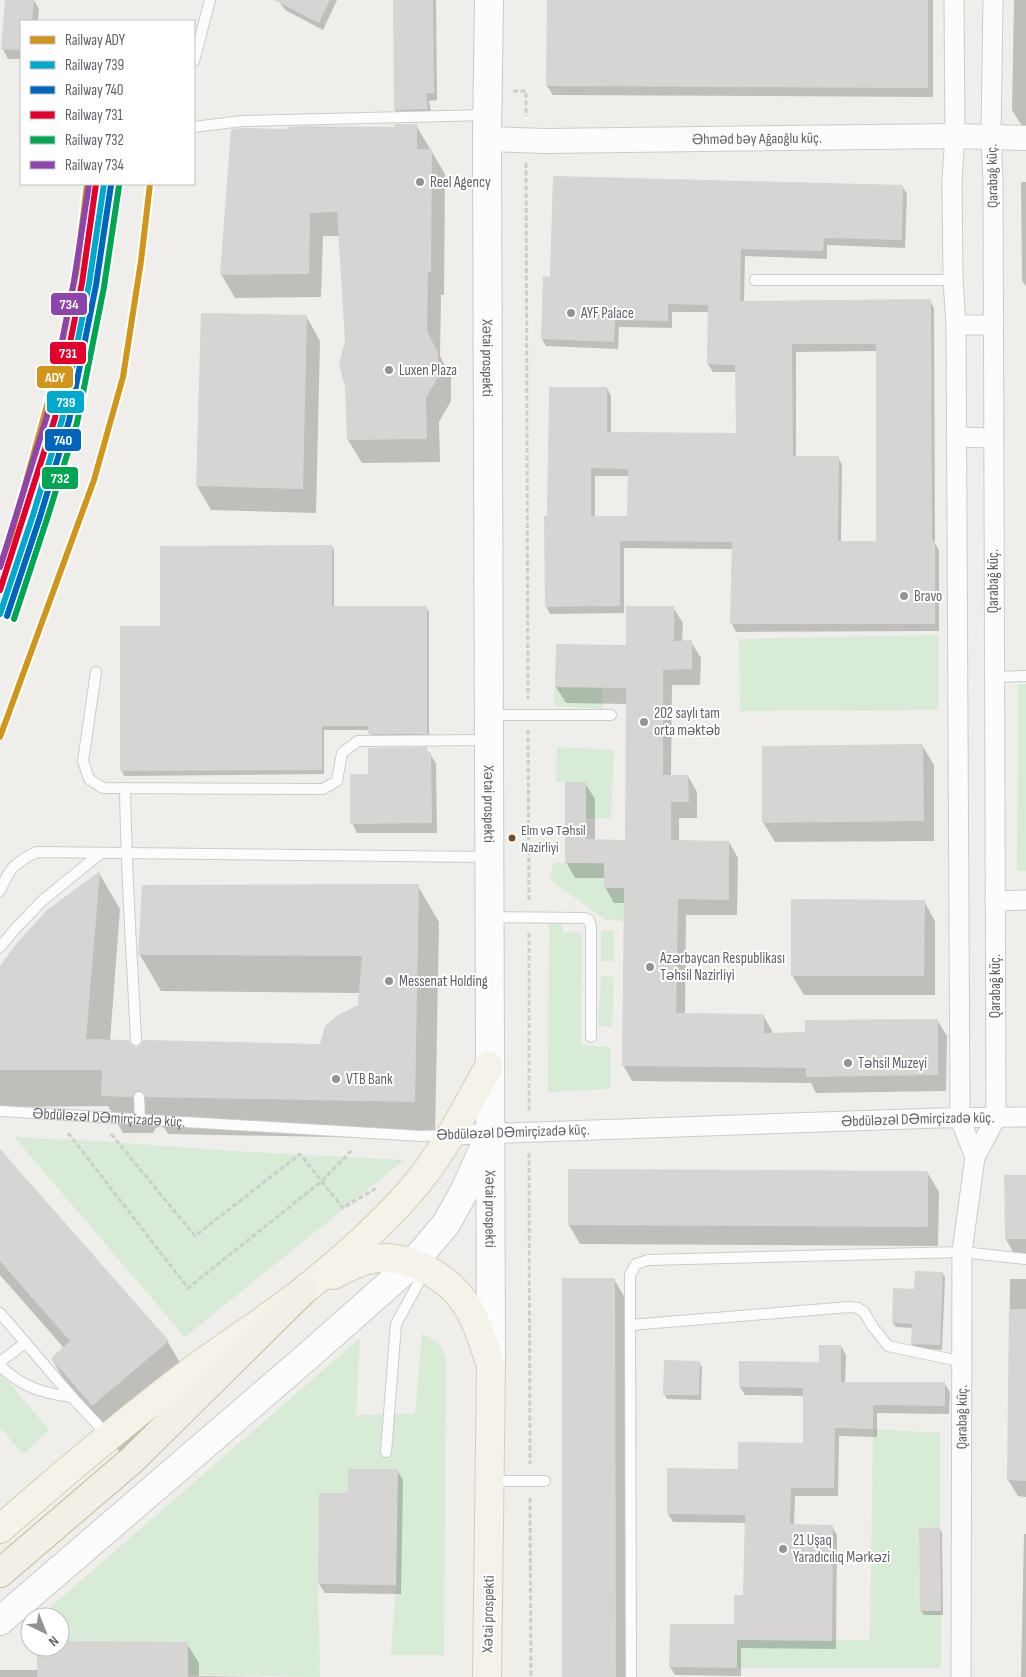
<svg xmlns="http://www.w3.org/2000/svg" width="1026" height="1677" font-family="'Sofia Sans Condensed',sans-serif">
<rect width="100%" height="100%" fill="#efeeea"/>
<g fill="#d8ebd6">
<polygon points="938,635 938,710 740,711 739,639"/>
<polygon points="1018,684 1026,684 1026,871 1017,871"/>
<polygon points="555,687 602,688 603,709 554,706"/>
<polygon points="557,747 614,750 611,818 586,819 586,782 556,782"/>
<polygon points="553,863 586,863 604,865 604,888 636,888 624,921 606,920 550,880"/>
<polygon points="549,922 562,924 563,932 582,933 581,1045 611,1047 611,1089 548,1092"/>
<rect x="601" y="931" width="13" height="30"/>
<polygon points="601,976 614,977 612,1027 598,1026"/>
<polygon points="14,1137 113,1142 232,1151 404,1160 185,1337"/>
<polygon points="422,1333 440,1344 446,1359 444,1655 391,1655 396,1585 397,1469 349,1469 348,1493 319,1494 318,1584 320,1677 188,1675 188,1643 60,1641 60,1617 39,1617 360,1338 356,1415 415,1414"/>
<polygon points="0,1372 49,1430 23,1454 0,1427"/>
<polygon points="873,1429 940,1433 940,1527 919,1528 920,1605 941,1611 941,1668 737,1668 737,1640 870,1640"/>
</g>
<g fill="#0003" fill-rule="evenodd">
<polygon points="6,0 34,0 39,9 38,21 21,21 21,59 8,59 3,49"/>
<polygon points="281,0 337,0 323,30 285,10 280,3"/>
<polygon points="394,0 436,0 437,100 429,101 432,117 400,118 395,110"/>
<polygon points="548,0 933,0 933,97 553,95 547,86"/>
<polygon points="1014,0 1026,0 1026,129 1024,129 1012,110"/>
<polygon points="416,125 445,174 444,295 441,295 440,356 451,378 451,401 439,422 440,462 362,463 348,440 347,341 340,236 323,236 321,297 235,298 221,274 288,130 395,128"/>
<polygon points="1021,182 1026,182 1026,287 1022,280"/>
<path d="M902 186 907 194 905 248 827 245V259L745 256 744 302 930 301 934 308 935 543 939 550V631L736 632 732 624 733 549 624 548V613L550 614 546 606 549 518 607 388 611 396V434H737V372H713L708 364 709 312H672V328L619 327 618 349 546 346 542 339 551 278ZM877 351 878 542 841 543 842 465 838 457H796V352ZM595 476H629L628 517 595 518Z"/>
<polygon points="306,316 320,341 316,513 211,510 197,486"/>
<polygon points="332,546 334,551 334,607 426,607 429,612 429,738 372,738 369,730 324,730 324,774 124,776 122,771 121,627 161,627"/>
<polygon points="673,607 683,623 682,642 691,642 701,658 700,685 672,685 671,776 688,776 697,792 697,818 679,818 679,842 729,842 738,858 737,915 686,915 685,1014 763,1015 772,1031 772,1034 806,1034 937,1020 947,1036 946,1091 816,1093 811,1083 632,1081 623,1065 625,903 614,903 605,887 605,878 575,878 566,862 585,783 595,799 595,841 626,841 627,704 566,703 556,687 557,645 627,646"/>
<polygon points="922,745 934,765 934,841 775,842 763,822"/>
<polygon points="426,749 436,763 437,833 357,833 352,823 370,775"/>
<polygon points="99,873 120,909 110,1041 136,1048 321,1045 360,1006 361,993 161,991 140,955 418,886 439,922 435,1139 168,1134 165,1129 161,1126 156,1128 153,1133 123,1133 108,1106 0,1107 0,968"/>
<polygon points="924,901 935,921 935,995 804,995 792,975"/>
<polygon points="0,1151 168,1342 195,1389 120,1452 79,1406 52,1359 64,1348 0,1275"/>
<polygon points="927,1172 939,1192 938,1246 580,1244 569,1225"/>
<polygon points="1026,1176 1026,1254 1014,1254 1006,1239 1005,1177"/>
<polygon points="943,1273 945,1278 942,1350 915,1348 912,1344 913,1328 896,1327 893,1323 915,1291"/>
<polygon points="614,1279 635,1315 636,1677 564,1677"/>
<polygon points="1010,1279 1026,1279 1026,1497 1018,1496 1008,1480"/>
<polygon points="841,1346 846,1355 845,1383 945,1384 950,1392 949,1414 877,1413 877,1437 839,1436 838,1496 795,1496 794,1526 832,1526 837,1535 836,1649 741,1648 741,1676 675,1675 670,1667 735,1626 745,1597 746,1523 673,1522 668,1514 739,1470 804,1444 804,1396 745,1395 740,1387 820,1363"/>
<polygon points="699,1362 702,1367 701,1400 667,1399 664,1394"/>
<polygon points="397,1470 403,1480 401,1594 325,1593 319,1584 349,1495"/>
<polygon points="940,1529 942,1533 943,1615 924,1615 921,1611"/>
<polygon points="1024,1534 1026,1534 1026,1677 1021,1677"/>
<polygon points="60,1642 187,1644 199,1663 199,1676 264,1677 0,1677 0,1670 38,1670 38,1647 60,1647"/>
</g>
<g fill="#d6d5d3" fill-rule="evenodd">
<polygon points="5,0 34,0 32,21 21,21 21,50 1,49"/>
<polygon points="274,0 330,0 319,23"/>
<polygon points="393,0 433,0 434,93 426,93 428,109 394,110"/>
<polygon points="547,0 928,0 928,88 546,86"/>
<polygon points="394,124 417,124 417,149 432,149 431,272 428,272 427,331 438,353 438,377 426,398 427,439 347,440 345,387 339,364 345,341 337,212 310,213 309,274 220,275 231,129 242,128 286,129 287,127 306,126 394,127"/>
<path d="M553 176 903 185 902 240 824 238 823 251 741 249 740 301 931 299 932 541H935V624H730L732 542 620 541V606L545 607 544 516H547L549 387H607V432L736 433 735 365 707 364 708 305 668 304V321L615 320 614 342 541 339 543 276 550 277ZM792 344H876V541H838L839 456H793ZM591 468 628 469 627 516H591Z"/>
<polygon points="201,313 307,315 303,489 196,486"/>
<polygon points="332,545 332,606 427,606 427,734 368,734 368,726 322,726 322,770 120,771 120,626 160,626 160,546"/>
<polygon points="626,606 674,606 674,641 692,640 692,669 663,670 663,775 688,775 689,802 671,802 671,840 729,841 729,900 678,899 676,1013 764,1014 764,1033 805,1032 805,1020 938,1019 938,1075 806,1077 806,1068 622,1066 624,888 604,888 604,863 565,863 565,782 586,782 586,839 625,840 626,688 555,687 556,644 626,645"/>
<polygon points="923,744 924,821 762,823 762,746"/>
<polygon points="427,747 427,752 431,752 432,823 350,824 350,774 368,774 368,748"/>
<polygon points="100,871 86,1039 129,1040 131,1044 136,1047 140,1045 143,1040 320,1044 325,1026 338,1015 358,1005 362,956 138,955 142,885 419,884 415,1102 146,1097 144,1093 139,1090 135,1092 132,1097 101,1096 102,1070 0,1070 0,966 17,943 47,910"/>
<polygon points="791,899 925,900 924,976 791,976"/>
<polygon points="0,1149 169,1341 92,1406 51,1358 70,1341 0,1261"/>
<polygon points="568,1169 928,1171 928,1227 568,1225"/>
<polygon points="1004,1175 1026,1175 1026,1239 1005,1239"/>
<polygon points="915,1271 943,1272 940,1345 911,1344 912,1324 892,1323 893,1288 914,1289"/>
<polygon points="562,1278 615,1278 616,1677 562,1677"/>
<polygon points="1009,1309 1026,1309 1026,1481 1007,1480"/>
<polygon points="819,1345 841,1345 841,1382 945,1382 945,1406 873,1405 873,1429 835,1428 834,1488 791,1488 790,1524 833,1525 832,1641 737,1640 737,1668 669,1667 670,1624 734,1624 734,1595 743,1595 745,1515 667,1514 667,1468 738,1469 738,1442 803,1443 803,1388 739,1387 739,1361 819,1362"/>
<polygon points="664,1360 700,1361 699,1395 663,1395"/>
<polygon points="348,1469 398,1469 396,1585 318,1584 319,1493 348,1493"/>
<polygon points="940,1527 941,1611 920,1611 919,1528"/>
<polygon points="60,1641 188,1642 188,1677 37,1677 37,1647 60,1647"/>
</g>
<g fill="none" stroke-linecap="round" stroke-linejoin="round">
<g stroke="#cbcccc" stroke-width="12">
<g id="service">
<polyline points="194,61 210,0"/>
<polyline points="194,127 242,121 487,115"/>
<polyline points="755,280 953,280"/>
<polyline points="96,672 83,761 89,779 103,788 323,789 337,781 342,753 358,741 489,740"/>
<polyline points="994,677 1026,676"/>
<polyline points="491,715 611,715"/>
<path d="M125 788C126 872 132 956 136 1040"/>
<path d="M0 891C10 868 13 864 36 852L489 857"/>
<polyline points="492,917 584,918 589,920 591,926 591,1037"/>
<polyline points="0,947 16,928 43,900 101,853"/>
<polyline points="139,1097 140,1119"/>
<path id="s1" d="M0 1111 421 1136 446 1135"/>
<polyline points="0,1313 72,1397 108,1436"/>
<polyline points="630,1325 631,1677"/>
<polyline points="962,1359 954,1360 888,1346 873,1327 864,1312 858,1308 849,1307 630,1325 630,1275 636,1264 648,1260 962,1252 1026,1259"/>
<polyline points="0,1362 25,1343"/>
<path d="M0 1366C23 1387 41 1393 72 1397"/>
<polyline points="386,1452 396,1324 425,1271"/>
<polyline points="491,1481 545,1481"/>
</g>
</g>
<g stroke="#cbcccc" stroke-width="21">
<g id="minor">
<polyline points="954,0 955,136 952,179 953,280 956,325 960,1119 975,1157"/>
<polyline points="956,325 992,325"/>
<polyline points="956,437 993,438"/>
<polyline points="995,901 1026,900"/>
<path id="s2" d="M449 1135 938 1118 1026 1117"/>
<path id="s3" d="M961 1677 962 1252 975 1157 996 1118 993 180 991 137 993 0"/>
</g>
</g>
<g stroke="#cbcccc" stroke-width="26">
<g id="tertiary">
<path id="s4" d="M487 139 545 141 955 136 1026 138"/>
</g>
</g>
<g stroke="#cacacb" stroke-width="30">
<g id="secondary">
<path id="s5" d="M489 0 487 139 491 1361"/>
<polyline points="0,1621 308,1356 413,1263 446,1224 465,1190 486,1143"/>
</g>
</g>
<g stroke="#d7ceb8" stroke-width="30">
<g id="primary">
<path d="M333 1275C344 1269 356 1263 368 1260 407 1251 450 1277 469 1309 479 1327 485 1347 491 1366L487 1677"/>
<path d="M0 1529C63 1474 126 1420 193 1370 229 1343 268 1319 303 1291 338 1263 379 1227 409 1193 441 1157 466 1109 489 1066"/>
</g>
</g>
<g stroke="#c8b996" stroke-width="30">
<polyline id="trunk" points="0,1573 132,1460 303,1291"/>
</g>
<g stroke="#cacfcc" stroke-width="3" stroke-dasharray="5 2.5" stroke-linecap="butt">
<polyline points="513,91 526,91 526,116"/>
<polyline points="526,163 528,699"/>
<polyline points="528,730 529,901"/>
<polyline points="529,933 529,1111"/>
<polyline points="68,1133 188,1288 322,1181 352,1150"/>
<polyline points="111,1134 195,1236 300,1154 343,1208 378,1187"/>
<polyline points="529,1153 530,1464"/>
<polyline points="530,1498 531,1677"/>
</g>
<use href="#service" stroke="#fdfcfc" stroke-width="10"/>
<use href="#minor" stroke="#fdfcfc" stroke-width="19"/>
<use href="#tertiary" stroke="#fdfcfc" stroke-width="24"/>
<use href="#secondary" stroke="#fdfcfc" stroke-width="28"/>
<use href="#primary" stroke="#f4f2e9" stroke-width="28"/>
<use href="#trunk" stroke="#f2f0e6" stroke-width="28"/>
<g stroke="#fff" stroke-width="10">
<g id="rail-1">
<polyline points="0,566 11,536 57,369 77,268 87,184"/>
<polyline points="0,737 94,480 123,377 141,261 150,184"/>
</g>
</g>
<g stroke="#fff" stroke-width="10">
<polyline id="rail-2" points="0,614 33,515 62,420 89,284 104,184"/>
</g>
<g stroke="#fff" stroke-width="10">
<polyline id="rail-3" points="7,616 40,517 69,421 96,285 111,185"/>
</g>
<g stroke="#fff" stroke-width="10">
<polyline id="rail-4" points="0,590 55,418 82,283 96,184"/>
</g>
<g stroke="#fff" stroke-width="10">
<polyline id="rail-5" points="14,619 47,519 77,423 104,287 119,186"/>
</g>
<g stroke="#fff" stroke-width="10">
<polyline id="rail-6" points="0,567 47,416 74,281 89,184"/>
</g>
<use href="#rail-1" stroke="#d1951a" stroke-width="6"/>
<use href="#rail-2" stroke="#00a9ce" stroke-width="6"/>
<use href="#rail-3" stroke="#0065bd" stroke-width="6"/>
<use href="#rail-4" stroke="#e4002b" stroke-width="6"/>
<use href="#rail-5" stroke="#00a651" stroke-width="6"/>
<use href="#rail-6" stroke="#8e44ad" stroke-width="6"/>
</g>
<g fill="#919496" stroke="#fff" stroke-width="2">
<circle cx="420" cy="182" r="5"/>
<circle cx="571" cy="313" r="5"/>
<circle cx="389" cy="370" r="5"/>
<circle cx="904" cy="596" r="5"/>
<circle cx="644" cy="722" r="5"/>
<circle cx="650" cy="967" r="5"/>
<circle cx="389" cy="981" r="5"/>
<circle cx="848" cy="1063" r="5"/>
<circle cx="336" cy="1079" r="5"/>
<circle cx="783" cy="1549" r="5"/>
</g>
<circle fill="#7a4b2a" stroke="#fff" stroke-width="2" cx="512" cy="838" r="4.5"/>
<g text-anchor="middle" stroke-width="4" stroke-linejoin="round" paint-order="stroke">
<g font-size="14" fill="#5f6368" stroke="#fff" text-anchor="start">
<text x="521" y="835">Elm və Təhsil<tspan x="521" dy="17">Nazirliyi</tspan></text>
</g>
<g font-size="15" fill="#5f6368" stroke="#fff">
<text dy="5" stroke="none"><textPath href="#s4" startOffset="270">Əhməd bəy Ağaoğlu küç.</textPath></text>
<text transform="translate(992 176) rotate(-91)" y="5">Qarabağ küç.</text>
<text dy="5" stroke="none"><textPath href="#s5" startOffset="358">Xətai prospekti</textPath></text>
<text transform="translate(993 581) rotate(-90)" y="5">Qarabağ küç.</text>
<text dy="5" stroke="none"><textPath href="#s5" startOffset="804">Xətai prospekti</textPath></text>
<text transform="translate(995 986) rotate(-90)" y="5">Qarabağ küç.</text>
<text dy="5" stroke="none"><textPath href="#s1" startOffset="109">Əbdüləzəl DƏmirçizadə küç.</textPath></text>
<text dy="5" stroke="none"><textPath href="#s2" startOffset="469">Əbdüləzəl DƏmirçizadə küç.</textPath></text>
<text transform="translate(513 1132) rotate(-2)" y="5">Əbdüləzəl DƏmirçizadə küç.</text>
<text dy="5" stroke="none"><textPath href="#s5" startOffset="1209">Xətai prospekti</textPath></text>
<text dy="5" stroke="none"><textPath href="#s3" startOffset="260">Qarabağ küç.</textPath></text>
<text transform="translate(488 1614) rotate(-89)" y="5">Xətai prospekti</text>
</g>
<g font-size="15" fill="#5f6368" stroke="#fff" text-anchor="start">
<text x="430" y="187">Reel Agency</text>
<text x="581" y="318">AYF Palace</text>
<text x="399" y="375">Luxen Plaza</text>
<text x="914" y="601">Bravo</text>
<text x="654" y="718">202 saylı tam<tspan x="654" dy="17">orta məktəb</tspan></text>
<text x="660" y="963">Azərbaycan Respublikası<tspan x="660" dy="17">Təhsil Nazirliyi</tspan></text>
<text x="399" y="986">Messenat Holding</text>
<text x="858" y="1068">Təhsil Muzeyi</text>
<text x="346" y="1084">VTB Bank</text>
<text x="793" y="1545">21 Uşaq<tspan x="793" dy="17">Yaradıcılıq Mərkəzi</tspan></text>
</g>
</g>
<g stroke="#fff" stroke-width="2">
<rect x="50" y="292" width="38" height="24" rx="5" fill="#8e44ad"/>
<rect x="49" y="341" width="38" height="24" rx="5" fill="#e4002b"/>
<rect x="36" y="365" width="38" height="24" rx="5" fill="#d1951a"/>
<rect x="46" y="390" width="39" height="24" rx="5" fill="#00a9ce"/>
<rect x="44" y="428" width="38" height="24" rx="5" fill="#0065bd"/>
<rect x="41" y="466" width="38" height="24" rx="5" fill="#00a651"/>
</g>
<g font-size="14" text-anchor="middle" font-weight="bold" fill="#fff">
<text x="69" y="309">734</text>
<text x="68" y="358">731</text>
<text x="55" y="382">ADY</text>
<text x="66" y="407">739</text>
<text x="63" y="445">740</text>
<text x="60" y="483">732</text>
</g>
<rect x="20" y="20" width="175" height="165" fill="#ffffff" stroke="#bfc1c3"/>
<rect x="30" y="36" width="25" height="8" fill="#d1951a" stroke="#bfc1c3"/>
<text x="65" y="45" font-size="15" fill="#5f6368">Railway ADY</text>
<rect x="30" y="61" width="25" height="8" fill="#00a9ce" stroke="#bfc1c3"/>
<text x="65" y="70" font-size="15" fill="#5f6368">Railway 739</text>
<rect x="30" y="86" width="25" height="8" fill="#0065bd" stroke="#bfc1c3"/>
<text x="65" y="95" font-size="15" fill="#5f6368">Railway 740</text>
<rect x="30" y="111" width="25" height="8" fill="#e4002b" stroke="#bfc1c3"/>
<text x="65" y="120" font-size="15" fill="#5f6368">Railway 731</text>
<rect x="30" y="136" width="25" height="8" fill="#00a651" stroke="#bfc1c3"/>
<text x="65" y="145" font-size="15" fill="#5f6368">Railway 732</text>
<rect x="30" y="161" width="25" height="8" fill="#8e44ad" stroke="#bfc1c3"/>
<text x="65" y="170" font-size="15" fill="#5f6368">Railway 734</text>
<g transform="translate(45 1632) rotate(137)"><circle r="24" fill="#ffffff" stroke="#bfc1c3"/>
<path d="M0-4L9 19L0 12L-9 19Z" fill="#919496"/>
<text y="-8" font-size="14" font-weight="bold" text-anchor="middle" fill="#5f6368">N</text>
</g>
</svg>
